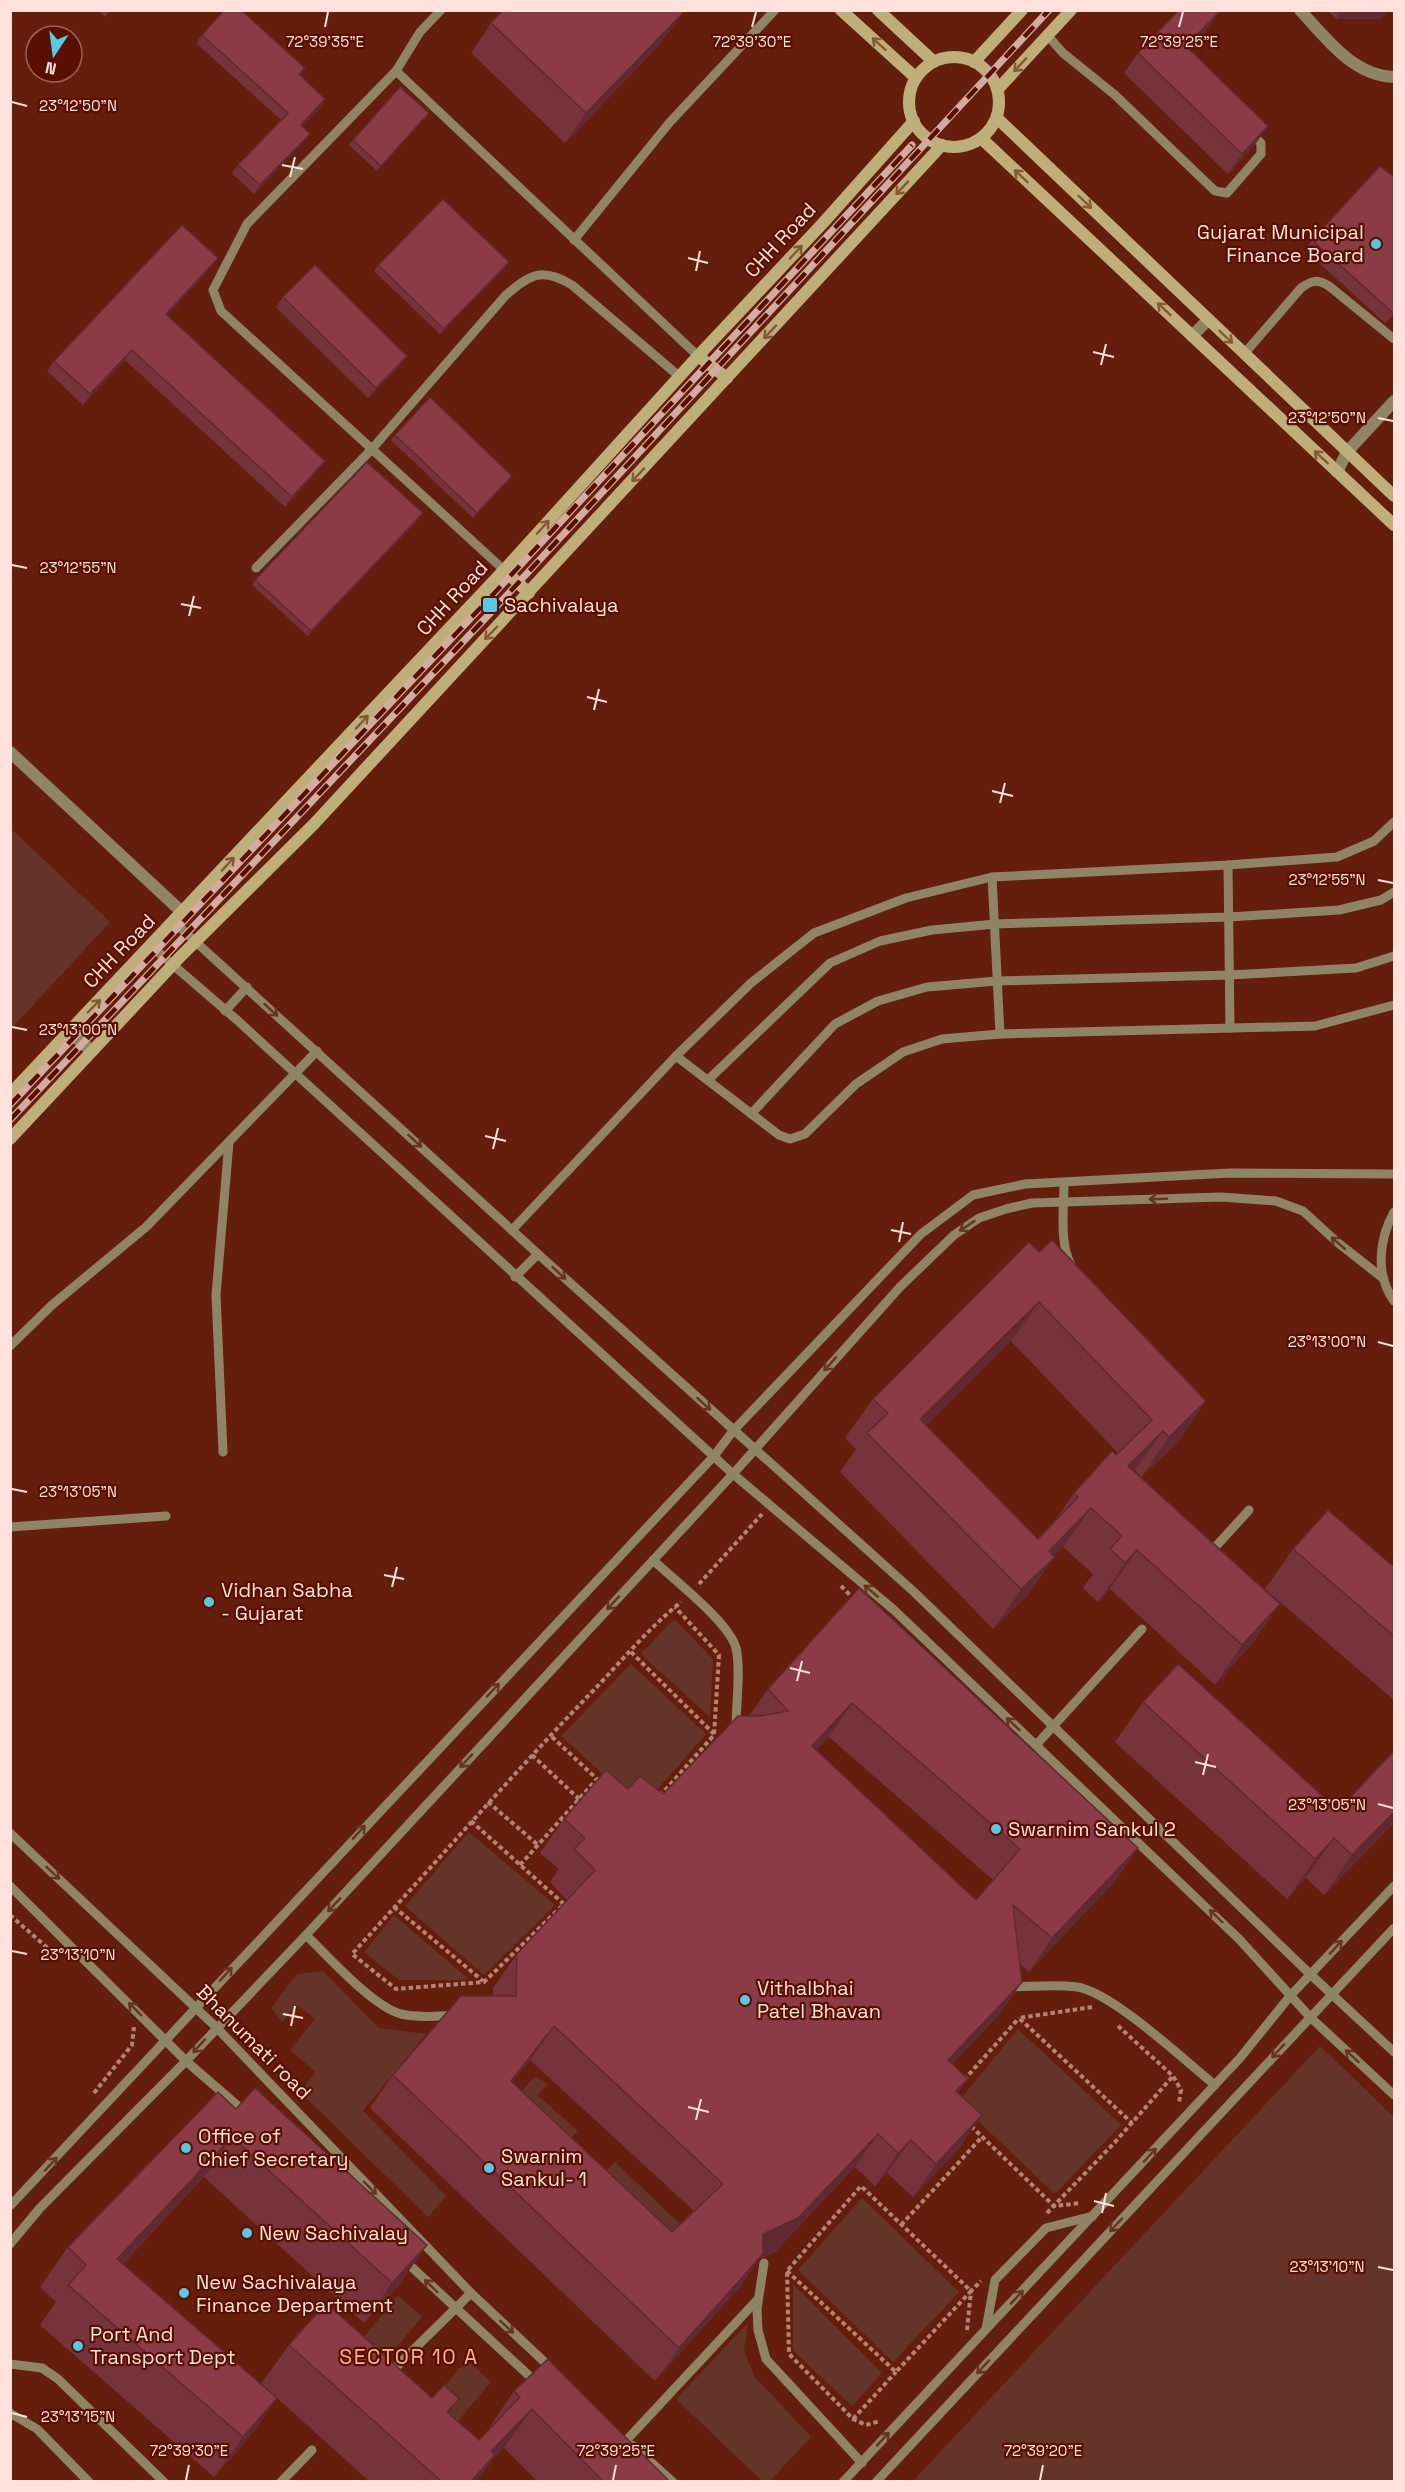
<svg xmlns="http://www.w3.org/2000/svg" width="1405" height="2492" font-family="'Space Grotesk',sans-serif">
<rect width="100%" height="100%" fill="#651d0c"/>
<g fill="#643429">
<polygon points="10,828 110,922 11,1029 10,1029"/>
<polygon points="674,1619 713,1659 710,1717 641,1654"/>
<polygon points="631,1664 706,1734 641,1808 561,1736"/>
<polygon points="469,1832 555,1905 484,1975 405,1906"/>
<polygon points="394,1915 466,1977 467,1980 399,1980 364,1952"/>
<polygon points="323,1971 379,2028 426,2034 363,2111 446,2196 428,2217 300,2092 316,2072 290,2050 315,2019 297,2005 282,2022 271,2008 297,1974"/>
<polygon points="1018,2029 1121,2125 1055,2194 958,2102"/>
<polygon points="1320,2046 1394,2117 1394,2481 913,2481"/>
<polygon points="535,2076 548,2084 537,2095 578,2131 555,2154 591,2186 615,2162 680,2224 651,2258 498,2117"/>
<polygon points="862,2198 959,2292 893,2362 798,2270"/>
<polygon points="793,2284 882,2373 852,2406 793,2350"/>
<polygon points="398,2296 422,2317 377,2370 353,2350"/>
<polygon points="748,2323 744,2350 754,2376 811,2437 770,2481 762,2481 676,2399"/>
<polygon points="467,2360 491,2382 447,2434 421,2413"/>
</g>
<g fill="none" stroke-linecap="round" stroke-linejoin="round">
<g stroke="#b48377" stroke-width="4" stroke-dasharray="4.5 3" stroke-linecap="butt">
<polyline points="699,1584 762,1514"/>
<polyline points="841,1586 853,1598"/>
<polyline points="631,1652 714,1734"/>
<polyline points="532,1755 579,1799"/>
<polyline points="660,1796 714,1735 719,1655 675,1607"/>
<polyline points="488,1802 538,1845"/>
<path d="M471 1821 564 1904 484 1982 396 1989 352 1954C430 1869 505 1783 585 1699 616 1668 647 1629 681 1602"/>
<polyline points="520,1865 597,1779 551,1736"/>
<polyline points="394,1907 483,1981"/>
<polyline points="10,1915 60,1959"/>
<polyline points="1092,2007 1019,2018 1132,2123"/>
<polyline points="1118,2026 1173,2076 1181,2090 1179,2103"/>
<polyline points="964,2080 1019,2018"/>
<polyline points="94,2093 132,2045 134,2027"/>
<polyline points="971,2126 1054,2206 1081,2203"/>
<polyline points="1047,2213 1116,2141 1173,2076"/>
<polyline points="901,2225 982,2137"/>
<polyline points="787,2271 896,2372 971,2291 861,2186 787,2271 789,2354 853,2419 866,2425 880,2421"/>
<polyline points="967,2330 971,2291 981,2281"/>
<polyline points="853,2419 896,2372"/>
</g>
<g stroke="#8e8564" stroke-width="9">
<polyline points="441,10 420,32 396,71 698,356"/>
<polyline points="1048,36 1063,53 1115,95 1215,191 1227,193 1261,154 1261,143 1249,132"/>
<polyline points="396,71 247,224 213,290 221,311 504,570"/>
<polyline points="574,240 670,122 775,10"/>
<path d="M1244 354 1301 288C1312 280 1317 279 1329 286L1394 339"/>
<path d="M256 568 371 450 506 295C531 274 542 267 572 285L680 377"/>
<polyline points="1228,865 1230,1028"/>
<polyline points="992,877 1000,1034"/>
<polyline points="174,922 538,1254 913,1591 1310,1974 1394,2052"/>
<polyline points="151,946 237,1020 733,1474 894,1610 1239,1939 1310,2017 1394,2095"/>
<polyline points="225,1011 247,987"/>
<polyline points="676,1056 779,1135 790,1139 805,1134 856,1084 903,1052 942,1039 1000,1034 1315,1026 1394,1005"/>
<polyline points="708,1080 830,963 880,941 932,930 995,924 1229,917 1339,910 1381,900 1394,892"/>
<polyline points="751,1114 835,1024 878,1001 927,987 997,981 1230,975 1356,968 1394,956"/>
<path d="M1064 1183C1064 1208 1059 1242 1071 1265"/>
<path d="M1394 1212C1379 1239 1375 1275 1394 1301"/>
<polyline points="512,1230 676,1056 751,983 814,933 906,898 992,877 1228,865 1337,857 1374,841 1394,822"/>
<polyline points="515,1277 538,1254"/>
<polyline points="10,1346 52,1305 146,1227 317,1051"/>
<polyline points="223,1452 216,1295 229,1142"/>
<polyline points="10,1527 166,1516"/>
<polyline points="1209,1554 1249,1510"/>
<path d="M653 1560C674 1580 729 1622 736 1648 741 1668 736 1706 736 1727"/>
<polyline points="1036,1745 1142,1629"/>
<polyline points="10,1833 216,2027 471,2293 552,2369"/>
<polyline points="10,1886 186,2061 246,2113"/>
<path d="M306 1935C328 1956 373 2007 401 2014 419 2018 438 2016 457 2015"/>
<path d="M1007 1987C1030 1987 1054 1984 1077 1987 1112 1992 1185 2061 1215 2085"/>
<polyline points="10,2206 714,1456 733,1431 921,1234 973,1195 1025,1184 1230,1173 1394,1174"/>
<polyline points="10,2244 40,2208 186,2061 306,1935 733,1474 900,1287 954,1235 979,1218 1006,1209 1032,1203 1221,1197 1276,1201 1303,1211 1337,1242 1384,1279"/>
<polyline points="403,2259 538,2384"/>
<polyline points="764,2263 757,2309 758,2330 766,2359 862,2463"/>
<polyline points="986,2329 995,2280 1046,2228 1093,2216"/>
<polyline points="10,2364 42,2368 58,2379 164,2482"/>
<polyline points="388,2375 471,2293"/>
<polyline points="10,2413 37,2429 89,2482"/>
<polyline points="632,2445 673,2482"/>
<polyline points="621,2446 758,2299"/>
<polyline points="281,2482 312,2450"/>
<polyline points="843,2482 1240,2058 1290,1996 1394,1886"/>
<polyline points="876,2482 1394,1928"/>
</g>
<g stroke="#8e8564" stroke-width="12">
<path d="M1300 10C1326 38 1353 76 1394 77"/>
<polyline points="1192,336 1208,320"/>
<polyline points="1337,472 1347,452 1394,401"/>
<polyline points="10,752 183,913"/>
<polyline points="69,1032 92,1051"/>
</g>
<g stroke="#beaf7a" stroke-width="12">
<polyline points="841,10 916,78"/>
<polyline points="878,10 934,62"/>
<circle cx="954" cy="102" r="45"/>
<polyline points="974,62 1022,10"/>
<polyline points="998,89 1071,10"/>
<polyline points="997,118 1394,496"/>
<polyline points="981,138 1394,525"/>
<polyline points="698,356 727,378"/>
<polyline points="504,570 529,593"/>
<polyline points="10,1094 504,570 698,356 823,223 914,121"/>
<polyline points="10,1139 181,956 314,824 942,145"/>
</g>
<g stroke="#d3aba1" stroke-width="7">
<g id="rail">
<polyline points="10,1105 485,603 912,145"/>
<polyline points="10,1120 495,608 1049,10"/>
</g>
</g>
<use href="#rail" stroke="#591001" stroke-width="4.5" stroke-dasharray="14" stroke-linecap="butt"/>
</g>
<g fill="#77333c" fill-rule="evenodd">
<polygon points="97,10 111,10 105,17"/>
<polygon points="1327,10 1389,10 1381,19 1336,19"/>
<polygon points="491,23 662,42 565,143 471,53"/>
<polygon points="1205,32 1189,48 1268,126 1254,146 1228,174 1124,73 1138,53"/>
<polygon points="202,35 305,68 300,75 325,99 320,108 302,126 304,142 254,194 232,173 238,165 281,120 196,43"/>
<polygon points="429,113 377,171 349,145 353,140"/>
<polygon points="1395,178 1395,313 1385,323 1305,250 1312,240"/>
<polygon points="378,265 505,268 440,334 374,271"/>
<polygon points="211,268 167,315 318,471 285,507 125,360 83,405 47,371 54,361"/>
<polygon points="283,297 400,366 368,398 276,307"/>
<polygon points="395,435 509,481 473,518 391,440"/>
<polygon points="423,513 419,519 308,636 252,585 255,580"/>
<path d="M1029 1242 1179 1441 1141 1477 1135 1470 1134 1471 1280 1604 1253 1643 1215 1685 1110 1589 1098 1602 1083 1588 1093 1574 1063 1547 1054 1556 1027 1596 993 1629 840 1472 856 1449 845 1438 873 1399ZM1011 1341 1118 1453 1074 1493 1052 1525 1038 1539 926 1426Z"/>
<polygon points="1293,1549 1395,1568 1395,1701 1265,1589"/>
<path d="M859 1588 1138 1848 1114 1882 1029 1972 1020 1964 1022 1982 998 2016 952 2064 958 2093 982 2115 958 2149 913 2197 887 2173 875 2186 855 2167 775 2252 759 2259 739 2288 655 2381 370 2108 393 2075 493 1996V1988L517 1954 567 1900 550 1882 559 1869 540 1853 564 1819 628 1789 663 1794 749 1716 768 1689ZM829 1737 993 1880 976 1900 816 1750ZM530 2060 694 2211 672 2232 512 2082Z"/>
<polygon points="1143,1702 1338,1810 1395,1750 1395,1822 1324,1895 1306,1878 1287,1899 1115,1742"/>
<polygon points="218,2092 399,2285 364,2323 204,2177 123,2264 261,2384 289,2345 449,2413 479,2440 487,2431 514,2391 669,2481 537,2481 504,2448 490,2463 477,2481 369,2481 277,2398 249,2438 214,2477 40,2325 56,2302 40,2287 68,2247"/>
</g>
<g fill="#612931">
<polygon points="1342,10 1389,10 1381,19 1336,19"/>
<polygon points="1219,12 1205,32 1172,66 1186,46"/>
<polygon points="683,13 662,42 565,143 586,113"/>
<polygon points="325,99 320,108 295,133 301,125"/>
<polygon points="429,113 425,118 377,171 381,166"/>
<polygon points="1268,126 1254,146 1228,174 1242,154"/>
<polygon points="310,134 304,142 254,194 260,185"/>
<polygon points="218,258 211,268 159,324 166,314"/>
<polygon points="509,262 505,268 440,334 444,329"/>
<polygon points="132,350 125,360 83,405 90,394"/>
<polygon points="407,356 400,366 368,398 376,388"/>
<polygon points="325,461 318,471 285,507 292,497"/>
<polygon points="512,476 509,481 473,518 477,513"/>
<polygon points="423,513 419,519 308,636 311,631"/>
<polygon points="1039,1302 1011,1341 892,1459 920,1419"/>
<polygon points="1206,1401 1179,1441 1141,1477 1169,1437"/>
<polygon points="1163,1431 1135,1470 1100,1505 1128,1466"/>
<polygon points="1091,1508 1063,1547 1045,1566 1055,1557 1027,1596 993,1629 1049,1551"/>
<polygon points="1137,1550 1110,1589 1098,1602 1125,1563"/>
<polygon points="1280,1604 1253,1643 1215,1685 1242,1645"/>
<polygon points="852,1703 829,1737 788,1780 812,1746"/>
<polygon points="1395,1811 1395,1822 1324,1895 1352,1855"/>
<polygon points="1334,1838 1306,1878 1287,1899 1315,1859"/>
<polygon points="1138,1848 1114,1882 1029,1972 1052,1938"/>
<polygon points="1022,1982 998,2016 925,2093 948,2060"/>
<polygon points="554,2026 530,2060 487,2114 511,2081"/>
<polygon points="968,2079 945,2112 956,2091"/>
<polygon points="982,2115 958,2149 913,2197 936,2164"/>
<polygon points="878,2134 855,2167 775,2252 759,2259 739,2288 655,2381 679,2348 763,2234"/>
<polygon points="232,2137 204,2177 89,2300 117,2259"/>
<polygon points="911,2140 887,2173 875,2186 898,2153"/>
<polygon points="427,2245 399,2285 364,2323 392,2283"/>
<polygon points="277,2398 249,2438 214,2477 243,2437"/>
<polygon points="459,2399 431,2438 447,2412"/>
<polygon points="532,2409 504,2448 490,2463 477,2481 470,2481 491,2451"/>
</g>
<g fill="#8a3b46" stroke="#612931" stroke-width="1.5" fill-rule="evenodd">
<polygon points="224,10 241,10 305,68 299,74 325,99 301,125 310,134 260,185 238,165 288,113 202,35"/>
<polygon points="503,10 681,10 683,13 586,113 491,23"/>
<polygon points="1179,10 1217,10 1219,12 1186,46 1268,126 1242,154 1138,53"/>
<polygon points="400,87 429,113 381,166 353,140"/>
<polygon points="1380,166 1395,178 1395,311 1393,313 1312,240"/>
<polygon points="443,199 509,262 444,329 378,265"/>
<polygon points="182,225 218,258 166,314 325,461 292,497 132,350 90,394 54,361"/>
<polygon points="315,265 407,356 376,388 283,297"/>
<polygon points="430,397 512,476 477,513 395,435"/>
<polygon points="367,462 423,513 311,631 255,580"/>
<path d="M1052 1240 1206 1401 1169 1437 1163 1431 1128 1466 1280 1604 1242 1645 1137 1550 1125 1563 1110 1549 1122 1536 1091 1508 1049 1551 1055 1557 1021 1589 867 1433 888 1413 873 1399 1029 1242 1039 1252ZM1039 1302 1152 1420 1116 1455 1112 1451 1074 1493 1078 1497 1038 1539 920 1419Z"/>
<polygon points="1328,1510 1395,1568 1395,1637 1293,1549"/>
<path d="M859 1588 1138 1848 1052 1938 1013 1905 1022 1982 948 2060 968 2079 956 2091 982 2115 936 2164 911 2140 898 2153 878 2134 798 2218 763 2234V2254L679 2348 393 2075 461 1996H516L517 1954 595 1870 574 1849 585 1838 564 1819 606 1770 628 1789 640 1776 663 1794 738 1716H760L788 1711 768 1689ZM852 1703 1020 1849 976 1900 812 1746ZM554 2026 723 2184 672 2232 511 2081Z"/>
<polygon points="1178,1664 1338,1810 1395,1750 1395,1811 1352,1855 1334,1838 1315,1859 1143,1702"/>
<polygon points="255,2088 427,2245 392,2283 232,2137 117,2259 277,2398 243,2437 68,2285 86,2265 68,2247 218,2092 236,2109"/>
<polygon points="326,2303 432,2398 444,2385 459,2399 447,2412 479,2440 520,2397 514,2391 548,2359 669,2481 603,2481 532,2409 491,2451 495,2455 471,2481 441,2481 289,2345"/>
</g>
<defs><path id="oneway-shaft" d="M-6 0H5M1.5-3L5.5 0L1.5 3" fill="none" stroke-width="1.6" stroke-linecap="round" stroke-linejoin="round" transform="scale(1.5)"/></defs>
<g stroke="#865837">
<use href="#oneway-shaft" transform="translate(879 44) rotate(-138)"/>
<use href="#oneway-shaft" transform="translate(1020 65) rotate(133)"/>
<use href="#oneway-shaft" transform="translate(1021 176) rotate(-137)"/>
<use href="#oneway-shaft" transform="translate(902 188) rotate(133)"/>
<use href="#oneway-shaft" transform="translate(1085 202) rotate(44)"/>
<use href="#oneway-shaft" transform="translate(796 252) rotate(-47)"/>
<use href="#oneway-shaft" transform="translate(1164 309) rotate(-137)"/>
<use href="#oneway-shaft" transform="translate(770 332) rotate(133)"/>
<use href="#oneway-shaft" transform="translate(1226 337) rotate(43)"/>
<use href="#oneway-shaft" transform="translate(1321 457) rotate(-137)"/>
<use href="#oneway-shaft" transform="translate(638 475) rotate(133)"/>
<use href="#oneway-shaft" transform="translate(543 527) rotate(-48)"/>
<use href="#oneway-shaft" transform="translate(491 633) rotate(134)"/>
<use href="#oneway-shaft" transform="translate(362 722) rotate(-47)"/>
<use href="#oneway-shaft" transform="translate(228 864) rotate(-47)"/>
<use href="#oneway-shaft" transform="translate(94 1006) rotate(-46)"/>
</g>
<g stroke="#69331f">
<use href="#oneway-shaft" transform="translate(271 1010) rotate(42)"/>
<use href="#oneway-shaft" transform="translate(415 1141) rotate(42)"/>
<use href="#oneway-shaft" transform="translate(1158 1199) rotate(178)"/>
<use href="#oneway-shaft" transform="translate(967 1226) rotate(146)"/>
<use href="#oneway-shaft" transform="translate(1338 1243) rotate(-139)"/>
<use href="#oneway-shaft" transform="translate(559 1273) rotate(42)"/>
<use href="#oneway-shaft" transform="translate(830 1364) rotate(132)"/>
<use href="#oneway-shaft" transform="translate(704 1404) rotate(42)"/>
<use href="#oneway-shaft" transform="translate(871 1591) rotate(-140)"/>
<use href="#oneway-shaft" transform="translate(613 1603) rotate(133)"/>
<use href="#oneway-shaft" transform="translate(493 1690) rotate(-47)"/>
<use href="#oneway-shaft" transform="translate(1013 1724) rotate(-137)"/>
<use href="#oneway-shaft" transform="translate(466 1761) rotate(133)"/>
<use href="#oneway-shaft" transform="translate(359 1832) rotate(-47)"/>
<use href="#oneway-shaft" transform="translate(53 1873) rotate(43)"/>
<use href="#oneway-shaft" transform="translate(334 1905) rotate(133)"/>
<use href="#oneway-shaft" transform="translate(1216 1916) rotate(-136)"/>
<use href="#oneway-shaft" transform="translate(1336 1947) rotate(-47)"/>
<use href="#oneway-shaft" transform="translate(226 1974) rotate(-48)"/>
<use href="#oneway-shaft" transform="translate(135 2009) rotate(-135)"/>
<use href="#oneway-shaft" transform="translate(199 2046) rotate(132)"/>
<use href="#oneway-shaft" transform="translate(1278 2051) rotate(133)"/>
<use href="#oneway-shaft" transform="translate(1352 2056) rotate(-137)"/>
<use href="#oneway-shaft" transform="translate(1150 2155) rotate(-47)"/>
<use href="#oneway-shaft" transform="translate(51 2164) rotate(-47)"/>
<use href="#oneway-shaft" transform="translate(370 2188) rotate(46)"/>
<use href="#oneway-shaft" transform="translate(1116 2225) rotate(133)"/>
<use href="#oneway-shaft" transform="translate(431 2286) rotate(-136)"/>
<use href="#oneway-shaft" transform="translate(1017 2297) rotate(-47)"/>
<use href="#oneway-shaft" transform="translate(507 2327) rotate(43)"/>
<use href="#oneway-shaft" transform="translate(983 2367) rotate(133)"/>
<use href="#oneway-shaft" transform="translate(883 2439) rotate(-47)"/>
</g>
<path fill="none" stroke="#fde1da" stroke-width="2" d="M325 27 328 12M752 27 756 12M1179 27 1183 12M12 102 27 106M282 165 303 169M290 177 295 157M688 258 708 263M696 271 700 251M1093 352 1114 357M1101 365 1106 344M1378 418 1393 421M12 565 27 568M181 604 201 608M189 616 194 596M587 697 607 702M594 710 599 689M992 791 1013 796M1000 803 1005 783M1378 880 1393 883M12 1027 27 1030M485 1136 506 1141M493 1149 498 1128M891 1230 911 1234M899 1242 903 1222M1378 1342 1393 1346M12 1489 27 1492M384 1575 404 1579M392 1587 397 1567M790 1668 810 1673M797 1681 802 1661M1195 1762 1216 1767M1203 1775 1208 1754M1378 1804 1393 1808M12 1951 27 1954M283 2014 303 2018M291 2026 295 2006M688 2107 709 2112M696 2120 701 2099M1094 2201 1114 2206M1102 2213 1106 2193M1378 2267 1393 2270M12 2413 27 2417M186 2480 189 2465M613 2480 616 2465M1040 2480 1043 2465"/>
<g fill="#57c9e2" stroke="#591001" stroke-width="2">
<circle cx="1376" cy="244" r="6"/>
<rect x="482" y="597" width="16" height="16" rx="3"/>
<circle cx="209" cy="1602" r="6"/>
<circle cx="996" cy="1829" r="6"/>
<circle cx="745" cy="2000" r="6"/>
<circle cx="186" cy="2148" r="6"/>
<circle cx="489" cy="2168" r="6"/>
<circle cx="247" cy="2233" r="6"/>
<circle cx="184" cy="2293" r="6"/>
<circle cx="78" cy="2346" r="6"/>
</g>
<g text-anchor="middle" stroke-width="4.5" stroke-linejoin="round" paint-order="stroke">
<g font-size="20" fill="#fde1da" stroke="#591001" text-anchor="start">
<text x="1364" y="239" text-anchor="end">Gujarat Municipal<tspan x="1364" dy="23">Finance Board</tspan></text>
<text x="504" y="612">Sachivalaya</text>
<text x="221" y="1597">Vidhan Sabha<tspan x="221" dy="23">- Gujarat</tspan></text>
<text x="1008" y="1836">Swarnim Sankul 2</text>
<text x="757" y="1995">Vithalbhai<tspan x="757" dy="23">Patel Bhavan</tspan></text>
<text x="198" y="2143">Office of<tspan x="198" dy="23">Chief Secretary</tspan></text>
<text x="501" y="2163">Swarnim<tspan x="501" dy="23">Sankul- 1</tspan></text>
<text x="259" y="2240">New Sachivalay</text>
<text x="196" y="2289">New Sachivalaya<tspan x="196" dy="23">Finance Department</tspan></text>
<text x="90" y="2341">Port And<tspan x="90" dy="23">Transport Dept</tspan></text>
</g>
<g font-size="20" fill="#fde1da" stroke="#591001">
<text transform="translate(780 240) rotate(-47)" y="7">CHH Road</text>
<text transform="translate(452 598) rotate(-47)" y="7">CHH Road</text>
<text transform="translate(119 951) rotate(-46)" y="7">CHH Road</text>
<text transform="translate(254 2042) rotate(45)" y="7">Bhanumati road</text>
</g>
<g font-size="21" letter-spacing="1.5" fill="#f7b1a0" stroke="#591001">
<text x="409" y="2364">SECTOR 10 A</text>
</g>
</g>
<g font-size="15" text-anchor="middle" fill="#fde1da" stroke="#591001" stroke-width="4.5" stroke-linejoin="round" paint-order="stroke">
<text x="325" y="47">72°39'35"E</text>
<text x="752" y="47">72°39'30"E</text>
<text x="1179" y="47">72°39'25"E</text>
<text x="78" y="111">23°12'50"N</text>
<text x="1327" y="423">23°12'50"N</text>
<text x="78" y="573">23°12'55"N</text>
<text x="1327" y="885">23°12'55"N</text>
<text x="78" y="1035">23°13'00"N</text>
<text x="1327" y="1347">23°13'00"N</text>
<text x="78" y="1497">23°13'05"N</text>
<text x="1327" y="1810">23°13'05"N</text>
<text x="78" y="1960">23°13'10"N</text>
<text x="1327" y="2272">23°13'10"N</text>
<text x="78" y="2422">23°13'15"N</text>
<text x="189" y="2456">72°39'30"E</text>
<text x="616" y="2456">72°39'25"E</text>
<text x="1043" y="2456">72°39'20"E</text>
</g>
<rect width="1405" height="2492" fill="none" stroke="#fde1da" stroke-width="24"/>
<g transform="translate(54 54) rotate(193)"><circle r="28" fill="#591001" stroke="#9b6458" stroke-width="1.5"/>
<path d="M0-4.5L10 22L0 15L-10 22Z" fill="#57c9e2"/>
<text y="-9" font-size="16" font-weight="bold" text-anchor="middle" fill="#fde1da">N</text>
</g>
</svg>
